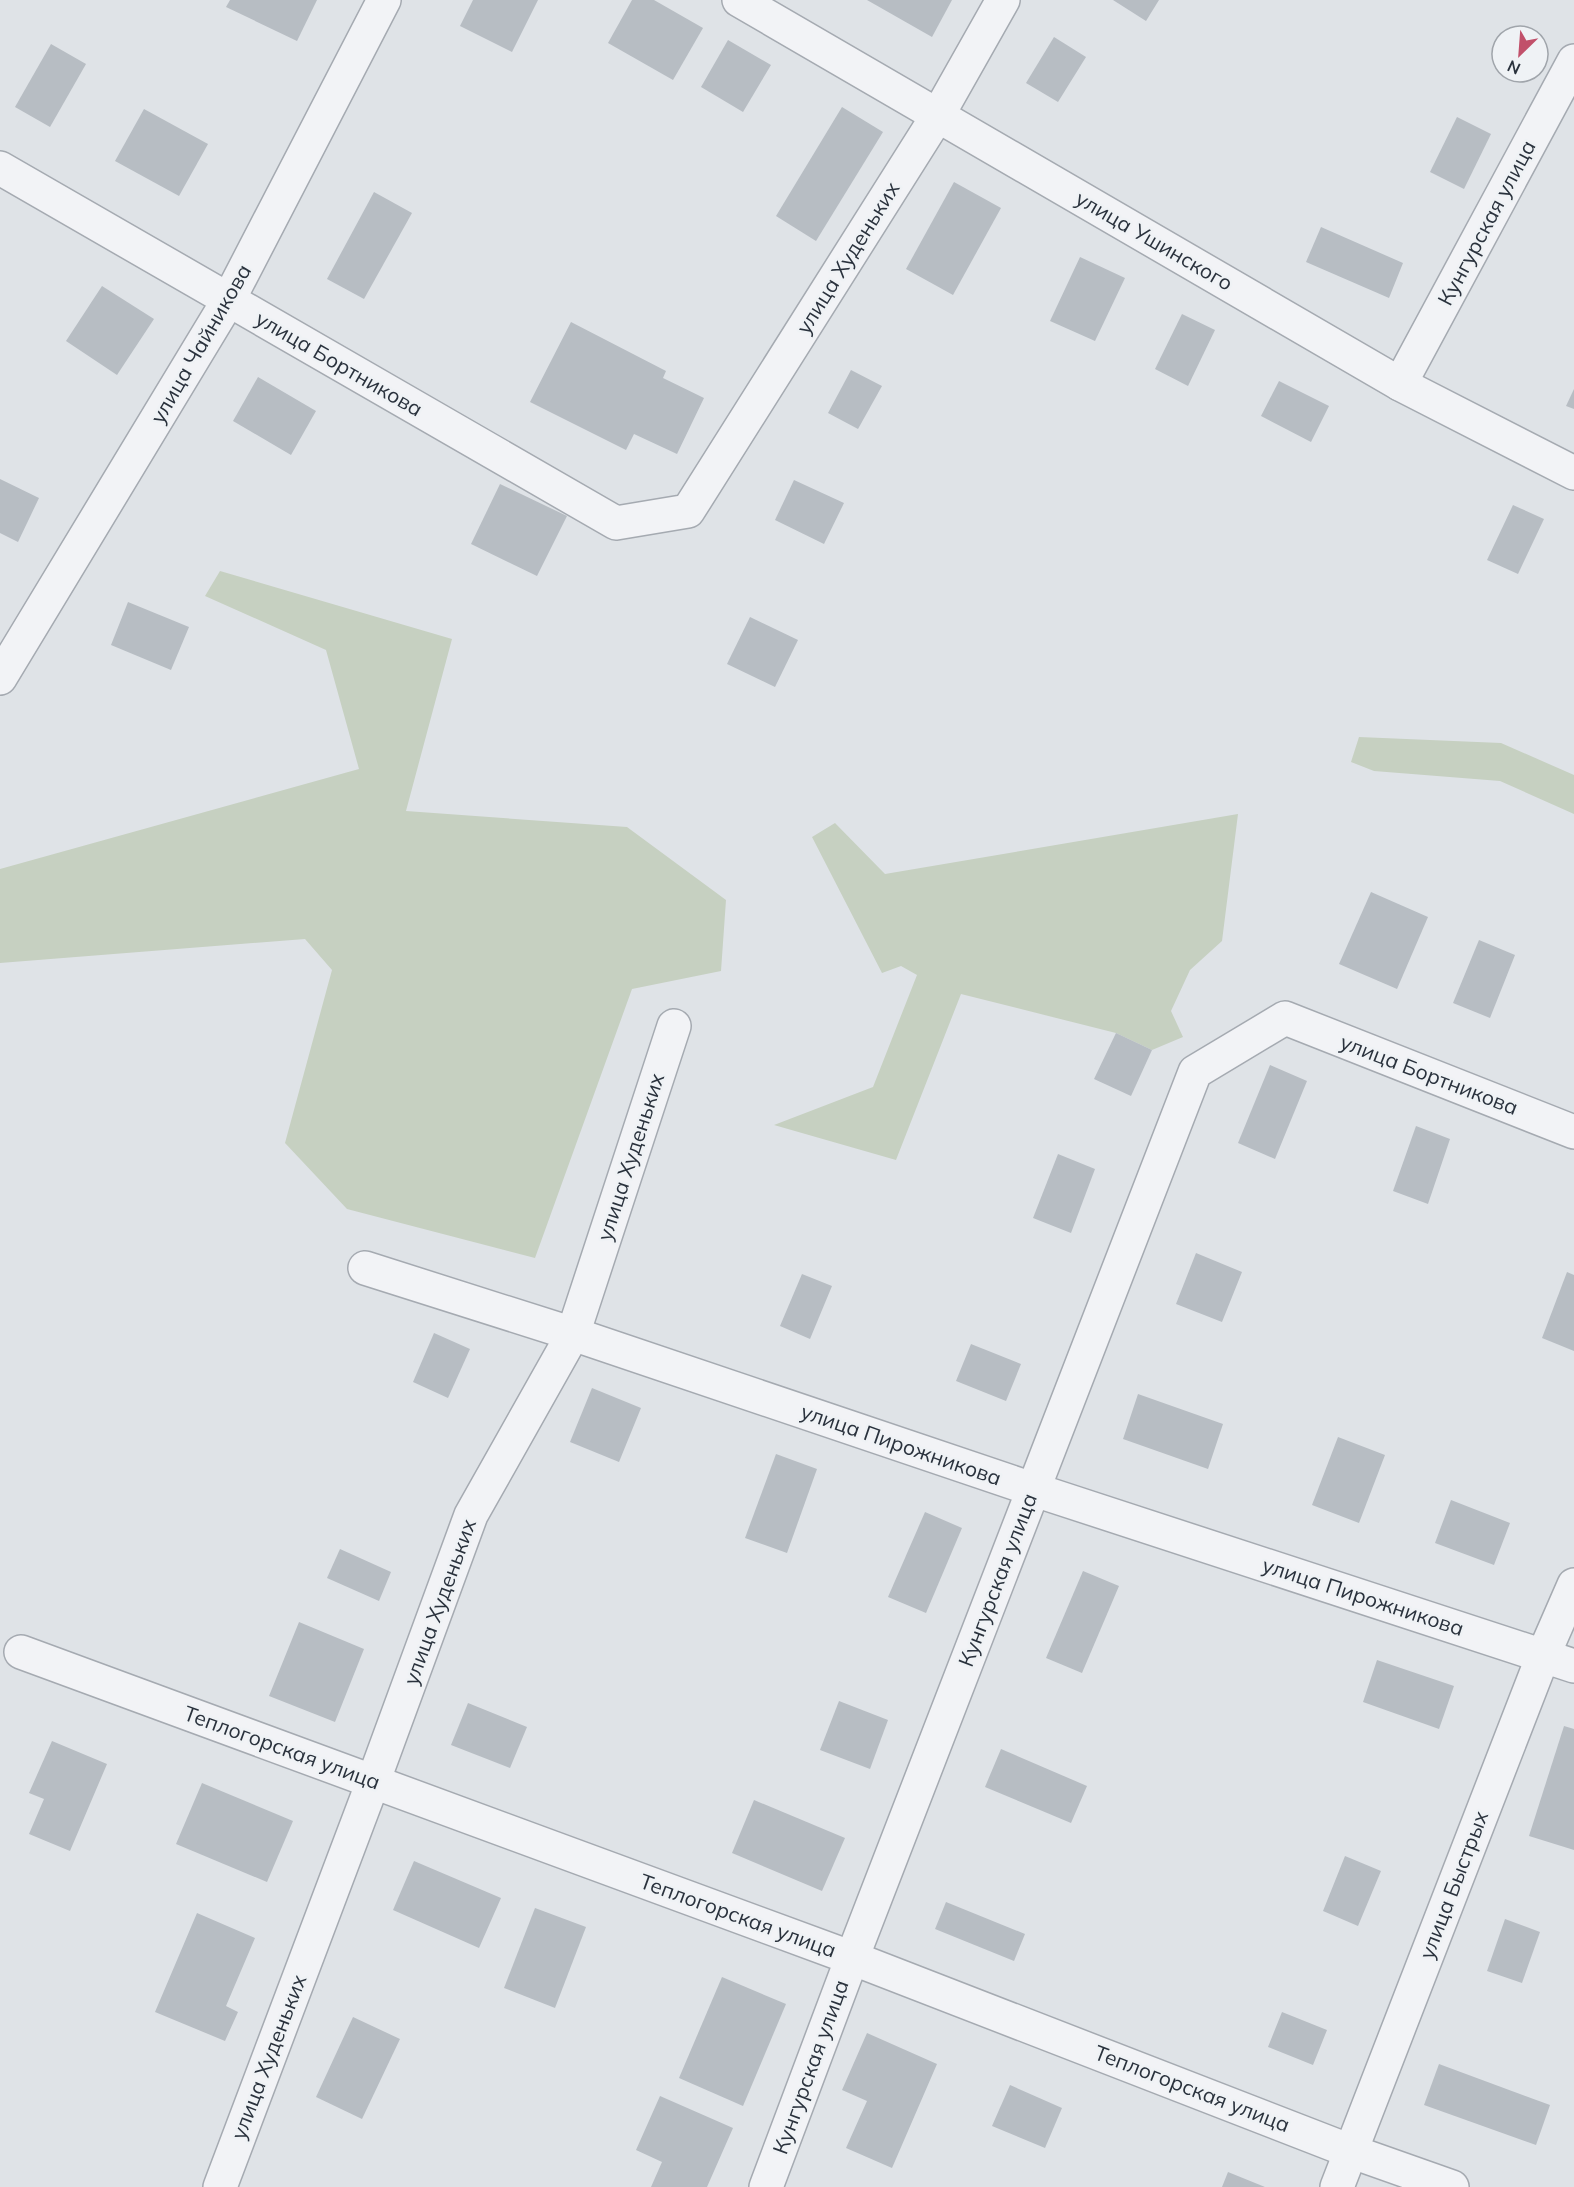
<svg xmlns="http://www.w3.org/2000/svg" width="1574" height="2187" font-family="Mulish,sans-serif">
<rect width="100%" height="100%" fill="#dfe3e7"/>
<g fill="#c6d0c1">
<polygon points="220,571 452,639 406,811 627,827 726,900 721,971 632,989 535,1258 347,1209 285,1143 332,970 305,939 0,963 0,869 359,769 326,650 205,596"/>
<polygon points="1359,737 1501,743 1574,775 1574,814 1500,781 1374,771 1351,762"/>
<polygon points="1238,814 1222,941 1190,970 1171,1011 1183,1037 1152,1050 1116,1033 961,994 896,1160 774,1125 873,1087 917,975 901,966 882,973 812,837 835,823 885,874"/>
</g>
<g fill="#b7bdc3">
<polygon points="230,0 317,0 297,41 226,7"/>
<polygon points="473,0 538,0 512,52 460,26"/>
<polygon points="632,0 654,0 703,28 673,80 608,43"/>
<polygon points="867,0 952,0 932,37"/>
<polygon points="1113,0 1159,0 1146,21"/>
<polygon points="1054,37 1086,57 1058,102 1026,83"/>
<polygon points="728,40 771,65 743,112 701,87"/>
<polygon points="51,44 86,64 50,127 15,107"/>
<polygon points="842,107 883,132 816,241 776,216"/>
<polygon points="144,109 208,144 179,196 115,161"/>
<polygon points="1457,117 1491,134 1464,189 1430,172"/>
<polygon points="954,182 1001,208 953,295 906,269"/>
<polygon points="374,192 412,213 364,299 327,279"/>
<polygon points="1321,227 1403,263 1389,298 1306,262"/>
<polygon points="1080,257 1125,278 1095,341 1050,321"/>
<polygon points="102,286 154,319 117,375 66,341"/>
<polygon points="1182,314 1215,330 1188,386 1155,369"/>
<polygon points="571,322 666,371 663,378 704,398 677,454 634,434 626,450 530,402"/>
<polygon points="851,370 882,386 858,429 828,413"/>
<polygon points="258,377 316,411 291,455 233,421"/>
<polygon points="1279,381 1329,406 1311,442 1261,416"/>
<polygon points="1574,389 1574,409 1566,406"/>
<polygon points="0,479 39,498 18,542 0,533"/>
<polygon points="794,480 844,503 824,544 775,520"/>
<polygon points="500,484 567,516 537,576 471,544"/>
<polygon points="1513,505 1544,519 1518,574 1487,560"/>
<polygon points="128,602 189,627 171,670 111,645"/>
<polygon points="750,617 798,640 775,687 727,664"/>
<polygon points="1371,892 1428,917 1397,989 1339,964"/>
<polygon points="1479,940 1515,955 1490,1018 1453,1003"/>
<polygon points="1116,1033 1152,1050 1131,1096 1094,1079"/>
<polygon points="1270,1065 1307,1081 1275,1159 1238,1143"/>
<polygon points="1416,1126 1450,1139 1428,1204 1393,1191"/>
<polygon points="1058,1154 1095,1169 1071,1233 1033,1218"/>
<polygon points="1196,1253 1242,1272 1222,1322 1176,1304"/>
<polygon points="1567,1272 1574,1275 1574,1351 1542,1338"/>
<polygon points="802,1274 832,1286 810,1339 780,1326"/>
<polygon points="434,1333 470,1349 448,1398 413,1382"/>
<polygon points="971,1344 1021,1364 1006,1401 956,1381"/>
<polygon points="592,1388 641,1408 619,1462 570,1442"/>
<polygon points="1138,1394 1223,1424 1208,1469 1123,1439"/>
<polygon points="1338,1437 1385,1455 1359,1523 1312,1505"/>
<polygon points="776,1454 817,1469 787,1553 745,1538"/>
<polygon points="1451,1500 1510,1523 1494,1565 1435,1543"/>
<polygon points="925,1512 962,1528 926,1613 888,1597"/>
<polygon points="340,1549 391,1572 379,1601 327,1578"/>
<polygon points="1083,1571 1119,1586 1082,1673 1046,1658"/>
<polygon points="299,1622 364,1649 335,1722 269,1696"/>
<polygon points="1377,1660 1454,1686 1439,1729 1363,1702"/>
<polygon points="839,1701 888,1720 870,1769 820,1750"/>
<polygon points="468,1703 527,1727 510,1768 451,1745"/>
<polygon points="1564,1726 1574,1729 1574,1850 1529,1836"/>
<polygon points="52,1741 107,1764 70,1851 29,1834 44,1799 29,1793"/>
<polygon points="1001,1749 1087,1786 1071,1823 985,1787"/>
<polygon points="202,1783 293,1821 267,1882 176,1844"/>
<polygon points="754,1800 845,1838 822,1891 732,1853"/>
<polygon points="1345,1856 1381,1871 1358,1926 1323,1911"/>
<polygon points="414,1861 501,1898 479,1948 393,1910"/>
<polygon points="946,1902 1025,1934 1014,1961 935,1929"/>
<polygon points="535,1908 586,1927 555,2008 504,1988"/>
<polygon points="197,1913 255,1938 226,2006 238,2012 225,2041 155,2012"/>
<polygon points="1505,1919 1540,1932 1522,1983 1487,1971"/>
<polygon points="722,1977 786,2004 743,2106 679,2078"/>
<polygon points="1282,2012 1327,2030 1313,2065 1268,2047"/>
<polygon points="353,2017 400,2039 362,2119 316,2097"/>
<polygon points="867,2033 937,2064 892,2168 846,2148 867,2101 842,2090"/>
<polygon points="1439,2064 1550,2105 1536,2145 1424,2105"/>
<polygon points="1010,2085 1062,2108 1045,2148 992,2126"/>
<polygon points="660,2096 733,2128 707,2187 651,2187 662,2162 636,2150"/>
<polygon points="1228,2172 1265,2187 1222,2187"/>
</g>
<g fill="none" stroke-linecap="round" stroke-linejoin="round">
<g stroke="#a5aab1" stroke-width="36">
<g id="minor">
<polyline points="739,0 1400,384 1574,473"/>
<polyline points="0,168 616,523 688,511 938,115 1003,0"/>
<polyline points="1400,384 1574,61"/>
<polyline points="0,678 228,301 384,0"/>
<polyline points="365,1268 573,1334 1032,1489 1574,1666"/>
<polyline points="21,1652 852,1958 1350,2151 1452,2187"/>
<polyline points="220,2187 373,1782 471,1515 573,1334 674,1026"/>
<polyline points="766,2187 852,1958 1195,1072 1285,1018 1574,1132"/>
<polyline points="1337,2187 1543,1656 1574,1585"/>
</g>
</g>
<use href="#minor" stroke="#f2f3f6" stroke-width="33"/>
</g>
<g text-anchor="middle" stroke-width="5" stroke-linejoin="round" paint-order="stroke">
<g font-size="21" fill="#2a323d" stroke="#eff2f5">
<text transform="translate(1487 223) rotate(-62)" y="7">Кунгурская улица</text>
<text transform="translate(1154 241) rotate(30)" y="7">улица Ушинского</text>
<text transform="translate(848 258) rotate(-58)" y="7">улица Худеньких</text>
<text transform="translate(201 344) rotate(-60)" y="7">улица Чайникова</text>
<text transform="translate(339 364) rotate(30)" y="7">улица Бортникова</text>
<text transform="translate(1429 1075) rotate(21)" y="7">улица Бортникова</text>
<text transform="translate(631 1157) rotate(-72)" y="7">улица Худеньких</text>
<text transform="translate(901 1445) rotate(19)" y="7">улица Пирожникова</text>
<text transform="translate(998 1580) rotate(-69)" y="7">Кунгурская улица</text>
<text transform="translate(1363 1597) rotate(18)" y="7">улица Пирожникова</text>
<text transform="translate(440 1602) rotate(-70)" y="7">улица Худеньких</text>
<text transform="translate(282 1748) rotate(20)" y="7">Теплогорская улица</text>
<text transform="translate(1454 1885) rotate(-69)" y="7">улица Быстрых</text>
<text transform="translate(738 1916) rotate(20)" y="7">Теплогорская улица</text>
<text transform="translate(269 2057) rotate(-69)" y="7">улица Худеньких</text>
<text transform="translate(811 2067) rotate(-70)" y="7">Кунгурская улица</text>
<text transform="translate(1192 2089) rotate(21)" y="7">Теплогорская улица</text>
</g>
</g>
<g transform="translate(1520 54) rotate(205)"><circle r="28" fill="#eff2f5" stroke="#a0a5ab" stroke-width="1.5"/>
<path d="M0-4.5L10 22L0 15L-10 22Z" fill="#c1506a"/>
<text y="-9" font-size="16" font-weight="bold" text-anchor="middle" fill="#2a323d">N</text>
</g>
</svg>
